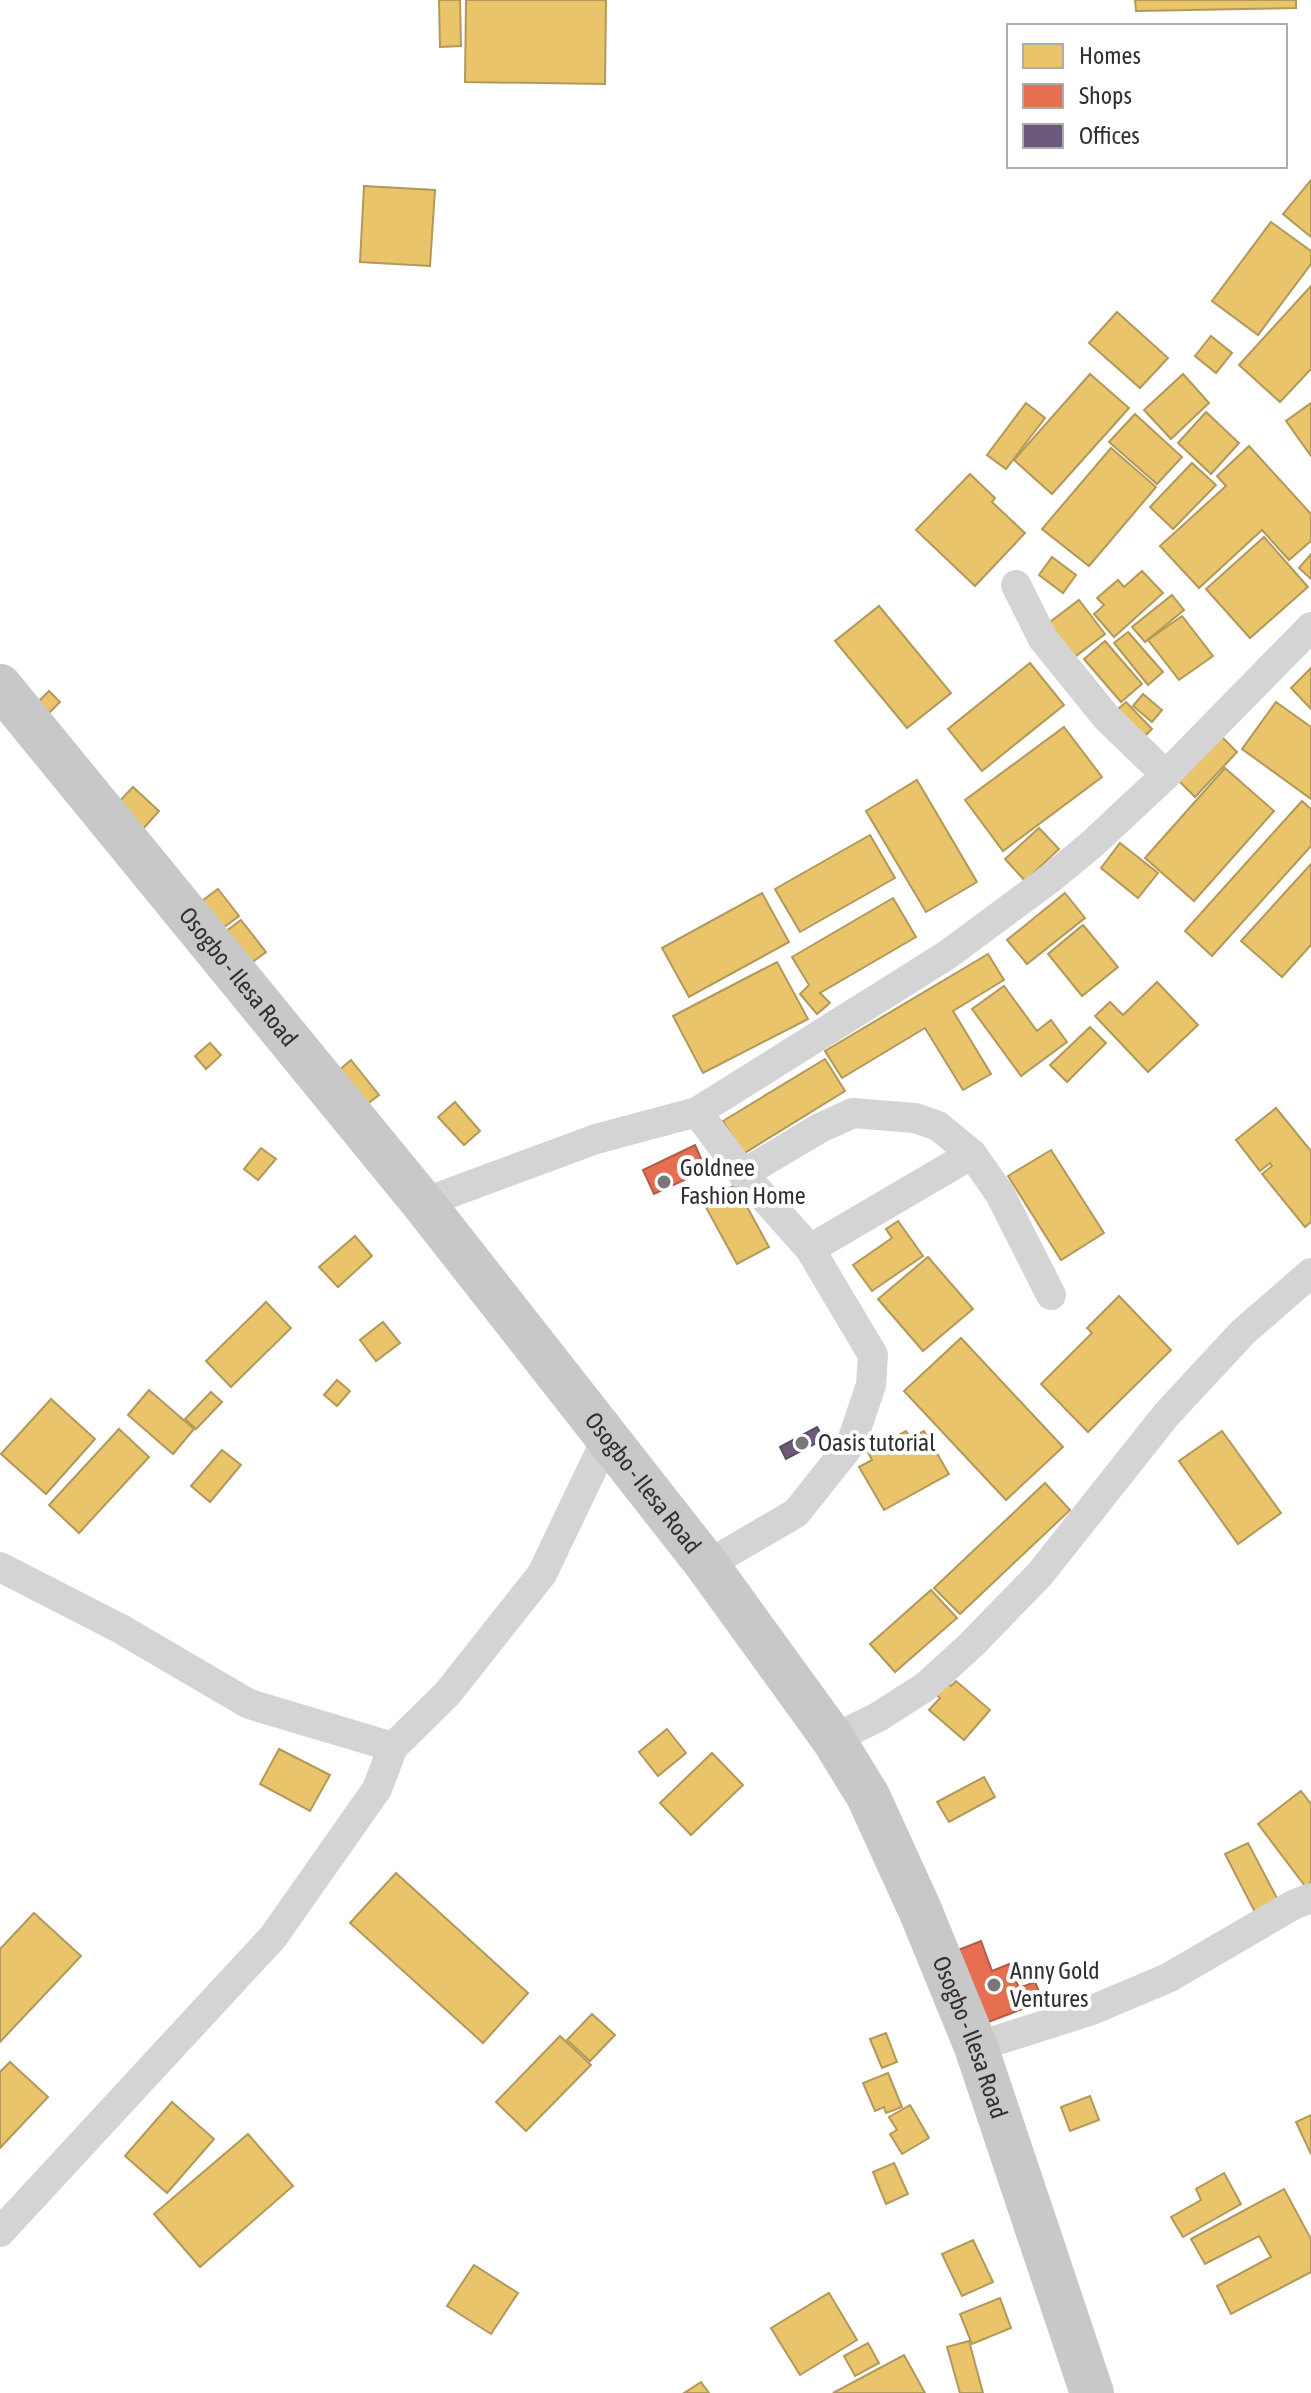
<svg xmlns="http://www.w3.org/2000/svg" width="1311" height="2393" font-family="'Asap Condensed',sans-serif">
<rect width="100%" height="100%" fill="#fff"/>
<g fill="#e9c46a" stroke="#b29859" stroke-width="2">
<polygon points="439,0 460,0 461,46 440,47"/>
<polygon points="466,0 606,0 605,84 465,82"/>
<polygon points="1135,0 1296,0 1296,8 1136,11"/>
<polygon points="1311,180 1311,237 1283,214"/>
<polygon points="364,186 435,190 430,266 360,262"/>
<polygon points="1271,222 1311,251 1311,264 1258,335 1212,301"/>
<polygon points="1311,286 1311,369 1280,402 1239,365"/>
<polygon points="1117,312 1168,358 1140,388 1089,343"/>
<polygon points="1211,336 1232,353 1216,373 1195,356"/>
<polygon points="1090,374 1129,408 1052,494 1014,460"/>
<polygon points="1183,374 1209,403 1171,439 1144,410"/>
<polygon points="1026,403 1045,418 1006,469 987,455"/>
<polygon points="1311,403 1311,456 1286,421"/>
<polygon points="1206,412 1239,443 1211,474 1178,443"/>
<polygon points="1135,414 1182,457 1157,484 1109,442"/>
<polygon points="1249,446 1311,514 1311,541 1289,560 1262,530 1199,588 1160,546 1226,486 1217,476"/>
<polygon points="1111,448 1156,487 1089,566 1042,529"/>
<polygon points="1192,463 1216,485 1173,529 1150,507"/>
<polygon points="970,474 995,498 992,502 1025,533 975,586 916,530"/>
<polygon points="1264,537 1308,587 1250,638 1206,589"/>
<polygon points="1311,554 1311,579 1299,568"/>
<polygon points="1052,557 1076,575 1063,593 1039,575"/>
<polygon points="1142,571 1163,593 1114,637 1094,614 1104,605 1097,598 1118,580 1124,587"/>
<polygon points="1172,595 1184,610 1145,642 1132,627"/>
<polygon points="1079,600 1105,634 1072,659 1046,625"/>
<polygon points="879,606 951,693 907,728 835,641"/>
<polygon points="1182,616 1213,656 1179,680 1148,640"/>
<polygon points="1128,632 1163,672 1148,685 1114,643"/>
<polygon points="1105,641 1142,684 1121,702 1084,659"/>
<polygon points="1030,663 1064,705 982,771 948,729"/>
<polygon points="1311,668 1311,709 1291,688"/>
<polygon points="49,691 60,702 44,718 33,707"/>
<polygon points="1143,694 1162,710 1152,722 1133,706"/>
<polygon points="1126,702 1152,729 1139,742 1112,714"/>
<polygon points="1276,702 1311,727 1311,799 1242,749"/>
<polygon points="1064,727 1102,777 1003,851 965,800"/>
<polygon points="1216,731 1237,752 1195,797 1174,776"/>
<polygon points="1225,768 1274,811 1194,901 1145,858"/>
<polygon points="917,780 977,882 926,912 866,811"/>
<polygon points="133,787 159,811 142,830 115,806"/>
<polygon points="1302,801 1311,809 1311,846 1212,956 1185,931"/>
<polygon points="1039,828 1059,849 1025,881 1005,859"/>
<polygon points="870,835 895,878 800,932 775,889"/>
<polygon points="1120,843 1158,873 1138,898 1101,868"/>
<polygon points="1311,864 1311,945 1282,977 1241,941"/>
<polygon points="218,889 239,916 219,931 202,901"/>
<polygon points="762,893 789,942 689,997 662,948"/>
<polygon points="1065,893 1085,918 1027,964 1007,940"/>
<polygon points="893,898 916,937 820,993 830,1003 817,1014 800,994 809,985 792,957"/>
<polygon points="241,920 266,952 246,967 221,935"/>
<polygon points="1083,925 1118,967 1082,996 1048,954"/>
<polygon points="988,954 1004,980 953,1011 991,1074 963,1090 925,1028 842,1078 825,1051"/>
<polygon points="777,962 808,1019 703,1073 673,1016"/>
<polygon points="1157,982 1198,1025 1148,1072 1095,1016 1110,1002 1123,1015"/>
<polygon points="1004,986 1037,1031 1051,1020 1067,1042 1021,1076 972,1009"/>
<polygon points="1090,1027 1106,1043 1067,1082 1050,1065"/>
<polygon points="210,1043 221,1055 206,1069 195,1056"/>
<polygon points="825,1059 845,1091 743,1154 723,1121"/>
<polygon points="351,1060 379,1095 363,1107 336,1073"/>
<polygon points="455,1102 480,1131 464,1145 438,1117"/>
<polygon points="1276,1108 1311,1151 1311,1222 1305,1227 1262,1174 1272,1166 1270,1163 1260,1171 1236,1140"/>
<polygon points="261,1148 276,1159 258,1180 244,1169"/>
<polygon points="1051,1150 1104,1233 1061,1260 1008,1176"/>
<polygon points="735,1185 769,1247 737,1264 703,1202"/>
<polygon points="898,1221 923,1256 872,1291 853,1265 892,1238 886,1229"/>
<polygon points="355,1236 372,1256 338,1287 319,1267"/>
<polygon points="928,1257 973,1309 923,1351 878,1299"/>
<polygon points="1119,1296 1171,1350 1088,1432 1041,1384 1092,1333 1087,1328"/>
<polygon points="266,1302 291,1328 231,1387 206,1361"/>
<polygon points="383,1322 400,1343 376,1361 360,1340"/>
<polygon points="961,1338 1063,1447 1006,1500 904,1391"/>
<polygon points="337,1380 350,1391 337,1406 324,1395"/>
<polygon points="149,1390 194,1429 173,1454 128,1415"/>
<polygon points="211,1392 222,1402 196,1429 185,1419"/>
<polygon points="51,1399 95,1439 46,1494 1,1454"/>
<polygon points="119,1429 149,1457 79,1533 49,1505"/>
<polygon points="906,1431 910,1438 924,1431 949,1474 884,1510 859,1467 872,1460 868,1452 880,1444 885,1453 891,1449 887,1441"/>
<polygon points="1222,1431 1281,1513 1238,1544 1179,1461"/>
<polygon points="222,1450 241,1465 210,1502 191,1486"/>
<polygon points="1045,1483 1070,1510 960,1614 934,1588"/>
<polygon points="931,1590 957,1618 895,1672 870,1644"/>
<polygon points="944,1680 951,1686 956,1681 990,1710 964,1740 929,1710 940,1698 933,1692"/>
<polygon points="667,1729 686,1753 658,1776 639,1752"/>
<polygon points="279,1749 330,1775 310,1811 260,1784"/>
<polygon points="712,1753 743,1785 691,1835 660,1803"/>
<polygon points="984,1777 995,1797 949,1822 937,1802"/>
<polygon points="1301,1791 1311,1804 1311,1882 1305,1886 1258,1824"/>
<polygon points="1248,1843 1279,1902 1256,1914 1225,1854"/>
<polygon points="396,1873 528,1993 483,2043 350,1923"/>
<polygon points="34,1913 81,1956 0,2042 0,1949"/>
<polygon points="592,2014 615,2035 590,2061 567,2040"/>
<polygon points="886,2033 897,2062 882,2068 870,2039"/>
<polygon points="560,2036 591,2065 526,2131 496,2102"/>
<polygon points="10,2062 48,2097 0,2148 0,2072"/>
<polygon points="888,2073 902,2107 886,2113 884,2107 875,2111 863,2083"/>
<polygon points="1090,2096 1099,2120 1070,2131 1061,2107"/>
<polygon points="172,2102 214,2139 167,2193 125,2156"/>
<polygon points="910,2105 929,2138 902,2154 890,2134 897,2130 889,2117"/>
<polygon points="1311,2115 1311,2154 1296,2122"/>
<polygon points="248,2134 293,2186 200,2267 154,2214"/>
<polygon points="894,2163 908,2194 886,2204 873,2172"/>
<polygon points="1224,2173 1241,2204 1183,2237 1171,2217 1201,2200 1196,2189"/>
<polygon points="1284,2189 1311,2239 1311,2272 1231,2314 1217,2286 1271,2257 1259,2236 1205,2264 1191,2239"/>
<polygon points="973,2240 993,2282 962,2296 942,2254"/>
<polygon points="474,2265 518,2293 491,2334 447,2306"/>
<polygon points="829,2293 857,2340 800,2375 771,2328"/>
<polygon points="1000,2298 1011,2328 972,2344 960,2314"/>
<polygon points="969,2341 983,2393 960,2393 947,2347"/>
<polygon points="868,2343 879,2363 855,2376 844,2356"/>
<polygon points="904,2355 925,2393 833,2393"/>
<polygon points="701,2382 709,2393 684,2393"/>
</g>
<g fill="#e76f51" stroke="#b05c47" stroke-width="2">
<polygon points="695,1145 706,1170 654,1194 643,1170"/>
<polygon points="981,1941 992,1971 1009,1964 1019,1988 1035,1982 1043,2001 986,2023 958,1950"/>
</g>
<polygon fill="#6d597a" stroke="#5b4d64" stroke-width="2" points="817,1427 824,1439 786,1459 780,1447"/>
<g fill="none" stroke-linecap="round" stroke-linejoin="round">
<g stroke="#d4d4d4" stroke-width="30">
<polyline points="1016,585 1043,639 1107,718 1166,775"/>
<polyline points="697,1112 743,1174 810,1249 873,1355 871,1385 851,1444 796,1513 707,1565"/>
<polyline points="743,1174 820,1128 853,1113 915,1118 938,1126 972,1154 1000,1194 1051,1295"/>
<polyline points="423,1203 596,1139 697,1112 947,955 1051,878 1091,845 1166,775 1311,627"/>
<polyline points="810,1249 972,1154"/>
<polyline points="0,1567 121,1629 249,1704 393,1747"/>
<polyline points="833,1739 878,1717 925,1687 971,1645 1040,1574 1166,1415 1243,1332 1311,1273"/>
<polyline points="976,2047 1092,2010 1168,1978 1293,1905 1311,1898"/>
<polyline points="0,2232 273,1937 377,1789 393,1747 447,1694 542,1574 607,1438"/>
</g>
<path stroke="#c8c8c8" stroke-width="44" id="s1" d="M0 686 423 1203 707 1565 833 1739 868 1796 920 1910 976 2047 1092 2393"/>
</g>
<g fill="#787878" stroke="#fff" stroke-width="3">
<circle cx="664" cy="1182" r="8"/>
<circle cx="802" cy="1443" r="8"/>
<circle cx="994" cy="1985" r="8"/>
</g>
<g text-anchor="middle" stroke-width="8" stroke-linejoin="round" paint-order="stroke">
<g font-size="24" fill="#303030" stroke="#fff">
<text dy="8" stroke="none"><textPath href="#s1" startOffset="376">Osogbo - Ilesa Road</textPath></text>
<text dy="8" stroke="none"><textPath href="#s1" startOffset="1024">Osogbo - Ilesa Road</textPath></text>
<text dy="8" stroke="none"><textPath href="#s1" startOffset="1672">Osogbo - Ilesa Road</textPath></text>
</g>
<g font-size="24" fill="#303030" stroke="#fff" text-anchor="start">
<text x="680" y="1176">Goldnee<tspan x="680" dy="28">Fashion Home</tspan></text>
<text x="818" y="1451">Oasis tutorial</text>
<text x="1010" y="1979">Anny Gold<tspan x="1010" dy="28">Ventures</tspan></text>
</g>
</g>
<rect x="1007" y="24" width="280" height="144" fill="#ffffff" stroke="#acacac" stroke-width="2"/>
<rect x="1023" y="44" width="40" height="24" fill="#e9c46a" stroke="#acacac" stroke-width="2"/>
<text x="1079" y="64" font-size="24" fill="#303030">Homes</text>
<rect x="1023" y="84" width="40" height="24" fill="#e76f51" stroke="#acacac" stroke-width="2"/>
<text x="1079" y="104" font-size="24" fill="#303030">Shops</text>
<rect x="1023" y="124" width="40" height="24" fill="#6d597a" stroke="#acacac" stroke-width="2"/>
<text x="1079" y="144" font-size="24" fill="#303030">Offices</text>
</svg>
